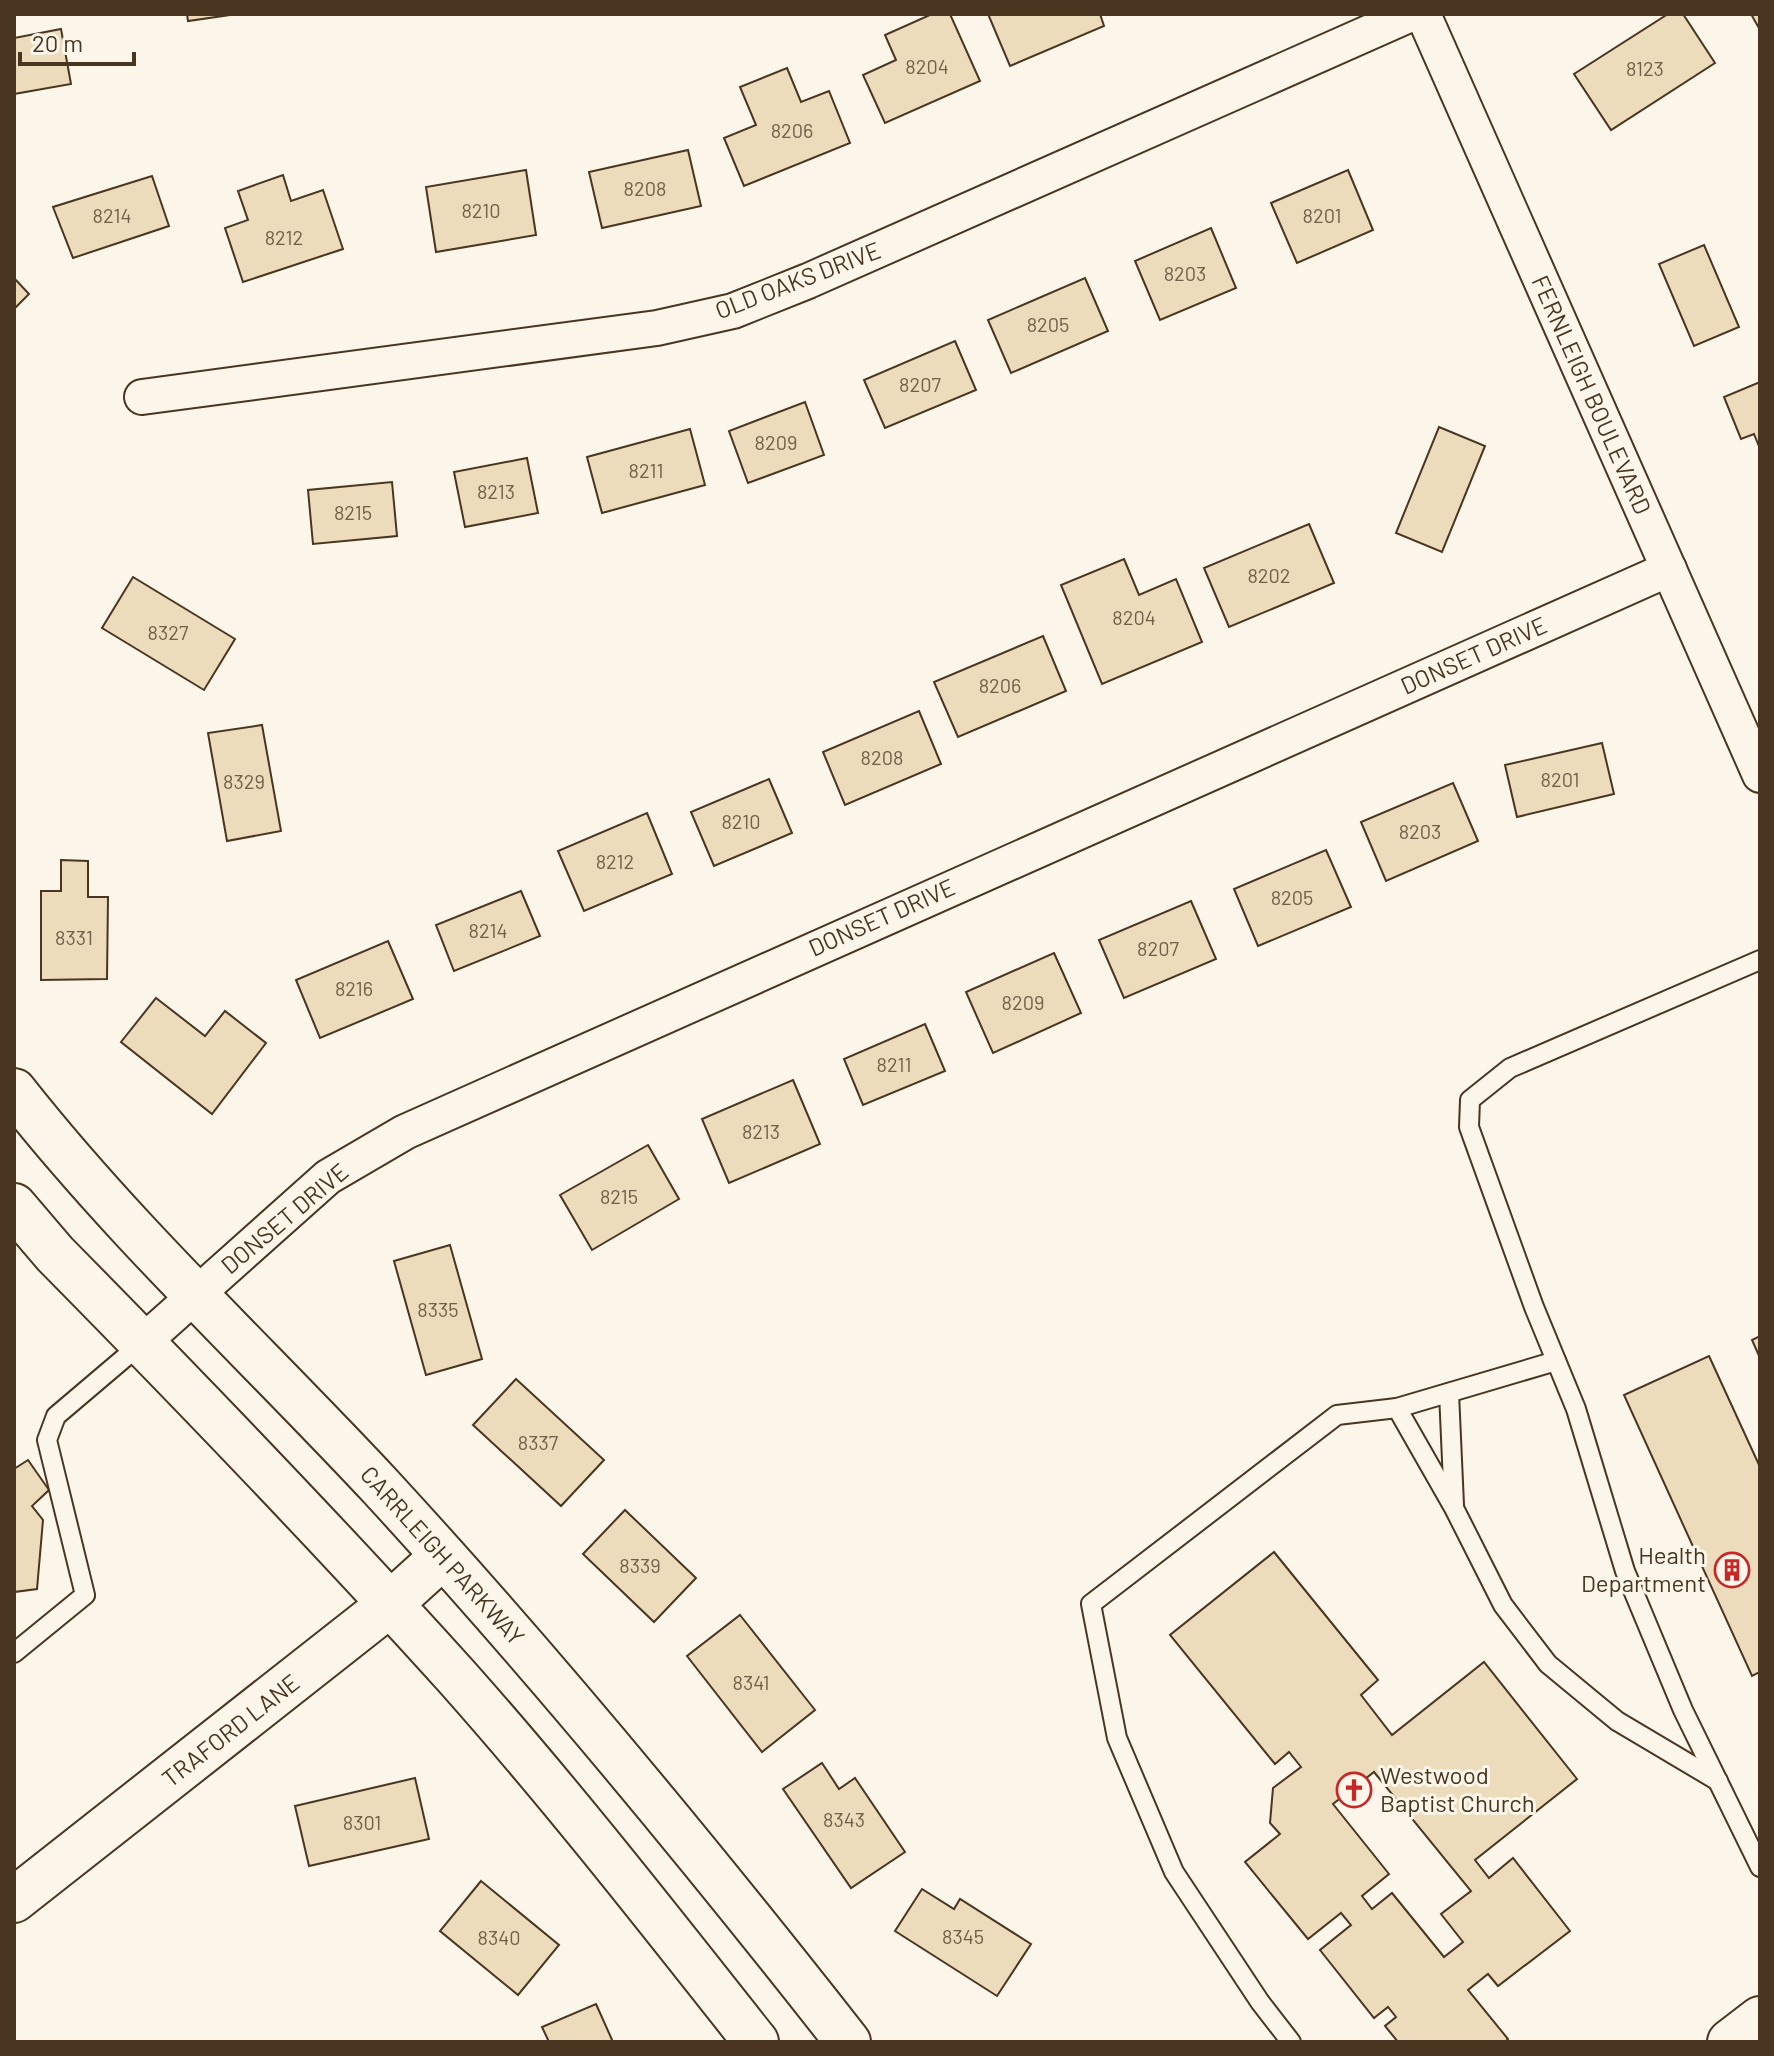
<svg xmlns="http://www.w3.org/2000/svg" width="1774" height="2056" font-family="Barlow,sans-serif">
<rect width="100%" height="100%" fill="#fbf6e9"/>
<g fill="#ecdcbc" stroke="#4a3520" stroke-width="2" fill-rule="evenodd">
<polygon points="187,14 237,14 188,21"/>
<polygon points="932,14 950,14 980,81 885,123 863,75 896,60 885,35"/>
<polygon points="988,14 1100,14 1104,26 1010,66"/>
<polygon points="1668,14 1683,14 1715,63 1611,130 1574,74"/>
<polygon points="1751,14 1760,14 1760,30"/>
<polygon points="61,29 71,84 14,94 14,38"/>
<polygon points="787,68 801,102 829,91 850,143 744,186 724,138 756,125 740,87"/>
<polygon points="688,150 701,206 602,228 589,172"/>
<polygon points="526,170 536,235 436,252 426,187"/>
<polygon points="1348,170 1373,230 1297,263 1271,203"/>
<polygon points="283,175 291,201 323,190 343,249 243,282 225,228 248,220 238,191"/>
<polygon points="152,176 169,226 73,258 53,207"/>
<polygon points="1211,228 1236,288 1160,320 1135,261"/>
<polygon points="1704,245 1739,327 1694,346 1659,264"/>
<polygon points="14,278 29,294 14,309"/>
<polygon points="1085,278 1108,331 1011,373 988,320"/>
<polygon points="955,341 976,390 885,428 864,380"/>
<polygon points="1760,382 1760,449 1754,434 1741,439 1724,397"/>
<polygon points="805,402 824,455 748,483 729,431"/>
<polygon points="1439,427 1485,446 1442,552 1396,533"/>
<polygon points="690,429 705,485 602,513 587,457"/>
<polygon points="527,458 538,513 465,527 454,472"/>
<polygon points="392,482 397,536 313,544 308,490"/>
<polygon points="1309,524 1334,583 1229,627 1204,568"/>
<polygon points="1124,559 1139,595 1176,579 1202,642 1102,684 1061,585"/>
<polygon points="133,577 235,639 204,690 102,628"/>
<polygon points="1043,636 1066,691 958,737 934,682"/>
<polygon points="919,711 941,764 845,805 823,752"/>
<polygon points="262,725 281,831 227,841 208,733"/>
<polygon points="1602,743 1614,794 1517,817 1505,765"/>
<polygon points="769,779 792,833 714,866 691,812"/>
<polygon points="1453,783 1478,841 1386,881 1361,822"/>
<polygon points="647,813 672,874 584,911 558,851"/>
<polygon points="1326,850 1351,907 1258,946 1234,889"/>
<polygon points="61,860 88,861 88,897 108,897 107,979 41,980 41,891 61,891"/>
<polygon points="521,891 540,936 454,971 436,925"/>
<polygon points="1191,901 1216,959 1124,998 1099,940"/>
<polygon points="388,941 413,999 320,1038 296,980"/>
<polygon points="1054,953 1081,1013 993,1053 966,992"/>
<polygon points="156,998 205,1036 225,1011 266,1043 212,1114 121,1042"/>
<polygon points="925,1024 945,1071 863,1105 844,1059"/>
<polygon points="793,1080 820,1144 729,1183 702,1119"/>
<polygon points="648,1145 679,1199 592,1250 560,1195"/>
<polygon points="450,1245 482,1359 426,1375 394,1261"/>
<polygon points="1760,1336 1760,1358 1752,1340"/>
<polygon points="1709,1356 1760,1467 1760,1672 1752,1676 1624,1395"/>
<polygon points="516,1379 604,1460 561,1506 473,1425"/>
<polygon points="28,1460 49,1490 32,1506 43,1520 37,1589 14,1592 14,1469"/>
<polygon points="625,1510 696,1578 654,1622 583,1554"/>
<path d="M1274 1552 1378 1680 1361 1695 1392 1735 1484 1662 1577 1779 1475 1860 1489 1878 1513 1858 1570 1931 1498 1986 1488 1974 1468 1990 1508 2039 1505 2042H1398L1385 2026 1396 2017 1388 2007 1374 2018 1320 1950 1351 1925 1341 1913 1308 1939 1245 1862 1280 1834 1270 1823 1273 1788 1301 1767 1289 1752 1275 1764 1170 1635ZM1374 1772 1471 1891 1441 1914 1463 1942 1444 1957 1392 1893 1372 1909 1362 1896 1389 1874 1333 1804Z"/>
<polygon points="740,1615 815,1710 762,1752 687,1656"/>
<polygon points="822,1763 839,1789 855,1778 905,1852 851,1888 783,1789"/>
<polygon points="415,1778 429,1839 309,1866 295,1806"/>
<polygon points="481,1881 559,1945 518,1995 440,1931"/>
<polygon points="922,1889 954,1909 960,1899 1031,1944 997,1996 895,1931"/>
<polygon points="596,2004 613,2042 549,2042 542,2027"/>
</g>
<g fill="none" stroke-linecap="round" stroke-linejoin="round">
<g stroke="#4a3520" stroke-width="22">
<g id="service">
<polyline points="1760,960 1510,1068 1470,1100 1469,1127 1534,1307 1576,1409 1625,1571 1683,1710 1760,1867"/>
<polyline points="1449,1393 1454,1505"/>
<polyline points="1397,1408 1454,1508 1503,1605 1548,1664 1617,1721 1718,1781"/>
<polyline points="14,1653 85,1595 47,1440 56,1416 142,1343"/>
<polyline points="1291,2042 1260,2002 1174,1872 1117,1738 1091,1604 1337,1415 1397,1408 1556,1361"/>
</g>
</g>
<g stroke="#4a3520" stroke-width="38">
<g id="minor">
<polyline points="1423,14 1760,775"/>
<polyline points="142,397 657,328 733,311 808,281 1411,14"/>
<polyline points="142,1343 328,1177 405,1132 1669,569"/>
</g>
</g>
<g stroke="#4a3520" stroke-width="48">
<g id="tertiary">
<path d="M14 1091C126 1233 258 1355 381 1487 545 1665 698 1851 848 2042"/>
<path d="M14 1206 55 1254C191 1392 326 1532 456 1676 561 1794 658 1918 756 2042"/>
<polyline points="14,1900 389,1605 443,1556"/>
</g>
</g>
<g stroke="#4a3520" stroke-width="48">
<polyline id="primary" points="1730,2042 1760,2019"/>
</g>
<use href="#service" stroke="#fbf6e9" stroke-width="18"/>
<use href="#minor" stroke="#fbf6e9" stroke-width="34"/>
<use href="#tertiary" stroke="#fbf6e9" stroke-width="44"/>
<use href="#primary" stroke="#fbf6e9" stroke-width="44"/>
</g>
<defs>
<g id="building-ring" transform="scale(1.8)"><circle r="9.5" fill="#fbf6e9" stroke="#c62828" stroke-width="1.5"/><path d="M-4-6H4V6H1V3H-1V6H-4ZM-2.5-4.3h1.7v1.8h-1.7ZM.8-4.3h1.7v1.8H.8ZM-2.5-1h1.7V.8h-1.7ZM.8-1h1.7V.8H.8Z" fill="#c62828"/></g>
<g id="church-ring" transform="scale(1.8)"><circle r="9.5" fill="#fbf6e9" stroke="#c62828" stroke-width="1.5"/><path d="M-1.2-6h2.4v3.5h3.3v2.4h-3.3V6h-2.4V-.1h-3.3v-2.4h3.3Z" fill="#c62828"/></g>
</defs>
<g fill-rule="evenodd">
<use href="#building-ring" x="1732" y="1570"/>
<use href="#church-ring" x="1354" y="1790"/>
</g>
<g text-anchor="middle" stroke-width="6" stroke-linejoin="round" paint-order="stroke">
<g font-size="20" fill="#725f47">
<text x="927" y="74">8204</text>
<text x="1645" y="76">8123</text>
<text x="792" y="138">8206</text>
<text x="645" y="196">8208</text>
<text x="481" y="218">8210</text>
<text x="112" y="223">8214</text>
<text x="1322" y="223">8201</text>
<text x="284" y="245">8212</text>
<text x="1185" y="281">8203</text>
<text x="1048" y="332">8205</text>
<text x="920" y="392">8207</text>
<text x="776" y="450">8209</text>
<text x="646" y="478">8211</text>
<text x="496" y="499">8213</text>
<text x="353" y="520">8215</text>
<text x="1269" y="583">8202</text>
<text x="1134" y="625">8204</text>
<text x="168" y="640">8327</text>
<text x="1000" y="693">8206</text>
<text x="882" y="765">8208</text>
<text x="1560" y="787">8201</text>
<text x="244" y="789">8329</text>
<text x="741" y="829">8210</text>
<text x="1420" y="839">8203</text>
<text x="615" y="869">8212</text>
<text x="1292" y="905">8205</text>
<text x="488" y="938">8214</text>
<text x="74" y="945">8331</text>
<text x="1158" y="956">8207</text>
<text x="354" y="996">8216</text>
<text x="1023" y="1010">8209</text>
<text x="894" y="1072">8211</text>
<text x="761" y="1139">8213</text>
<text x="619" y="1204">8215</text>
<text x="438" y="1317">8335</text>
<text x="538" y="1450">8337</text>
<text x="640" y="1573">8339</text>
<text x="751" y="1690">8341</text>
<text x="844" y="1827">8343</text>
<text x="362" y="1830">8301</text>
<text x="963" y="1944">8345</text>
<text x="499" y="1945">8340</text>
</g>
<g font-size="24" fill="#4a3520" stroke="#fbf6e9">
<text transform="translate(798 281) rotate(-21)" y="8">OLD OAKS DRIVE</text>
<text transform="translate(1591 395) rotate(66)" y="8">FERNLEIGH BOULEVARD</text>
<text transform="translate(1474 656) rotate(-24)" y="8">DONSET DRIVE</text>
<text transform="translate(882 918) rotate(-24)" y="8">DONSET DRIVE</text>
<text transform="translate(285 1219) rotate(-40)" y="8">DONSET DRIVE</text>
<text transform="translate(442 1556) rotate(48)" y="8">CARRLEIGH PARKWAY</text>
<text transform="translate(231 1731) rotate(-38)" y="8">TRAFORD LANE</text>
</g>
<g font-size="24" fill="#4a3520" stroke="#fbf6e9" text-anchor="end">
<text x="1706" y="1564">Health<tspan x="1706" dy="28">Department</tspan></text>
<text x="1380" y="1784" text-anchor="start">Westwood<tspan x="1380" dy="28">Baptist Church</tspan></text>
</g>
</g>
<rect width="1774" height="2056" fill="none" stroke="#4a3520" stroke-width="32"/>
<path d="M20 52v12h114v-12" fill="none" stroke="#4a3520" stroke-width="4"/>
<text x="32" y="52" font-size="24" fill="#4a3520" stroke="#fbf6e9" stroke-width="6" paint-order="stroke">20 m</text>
</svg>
